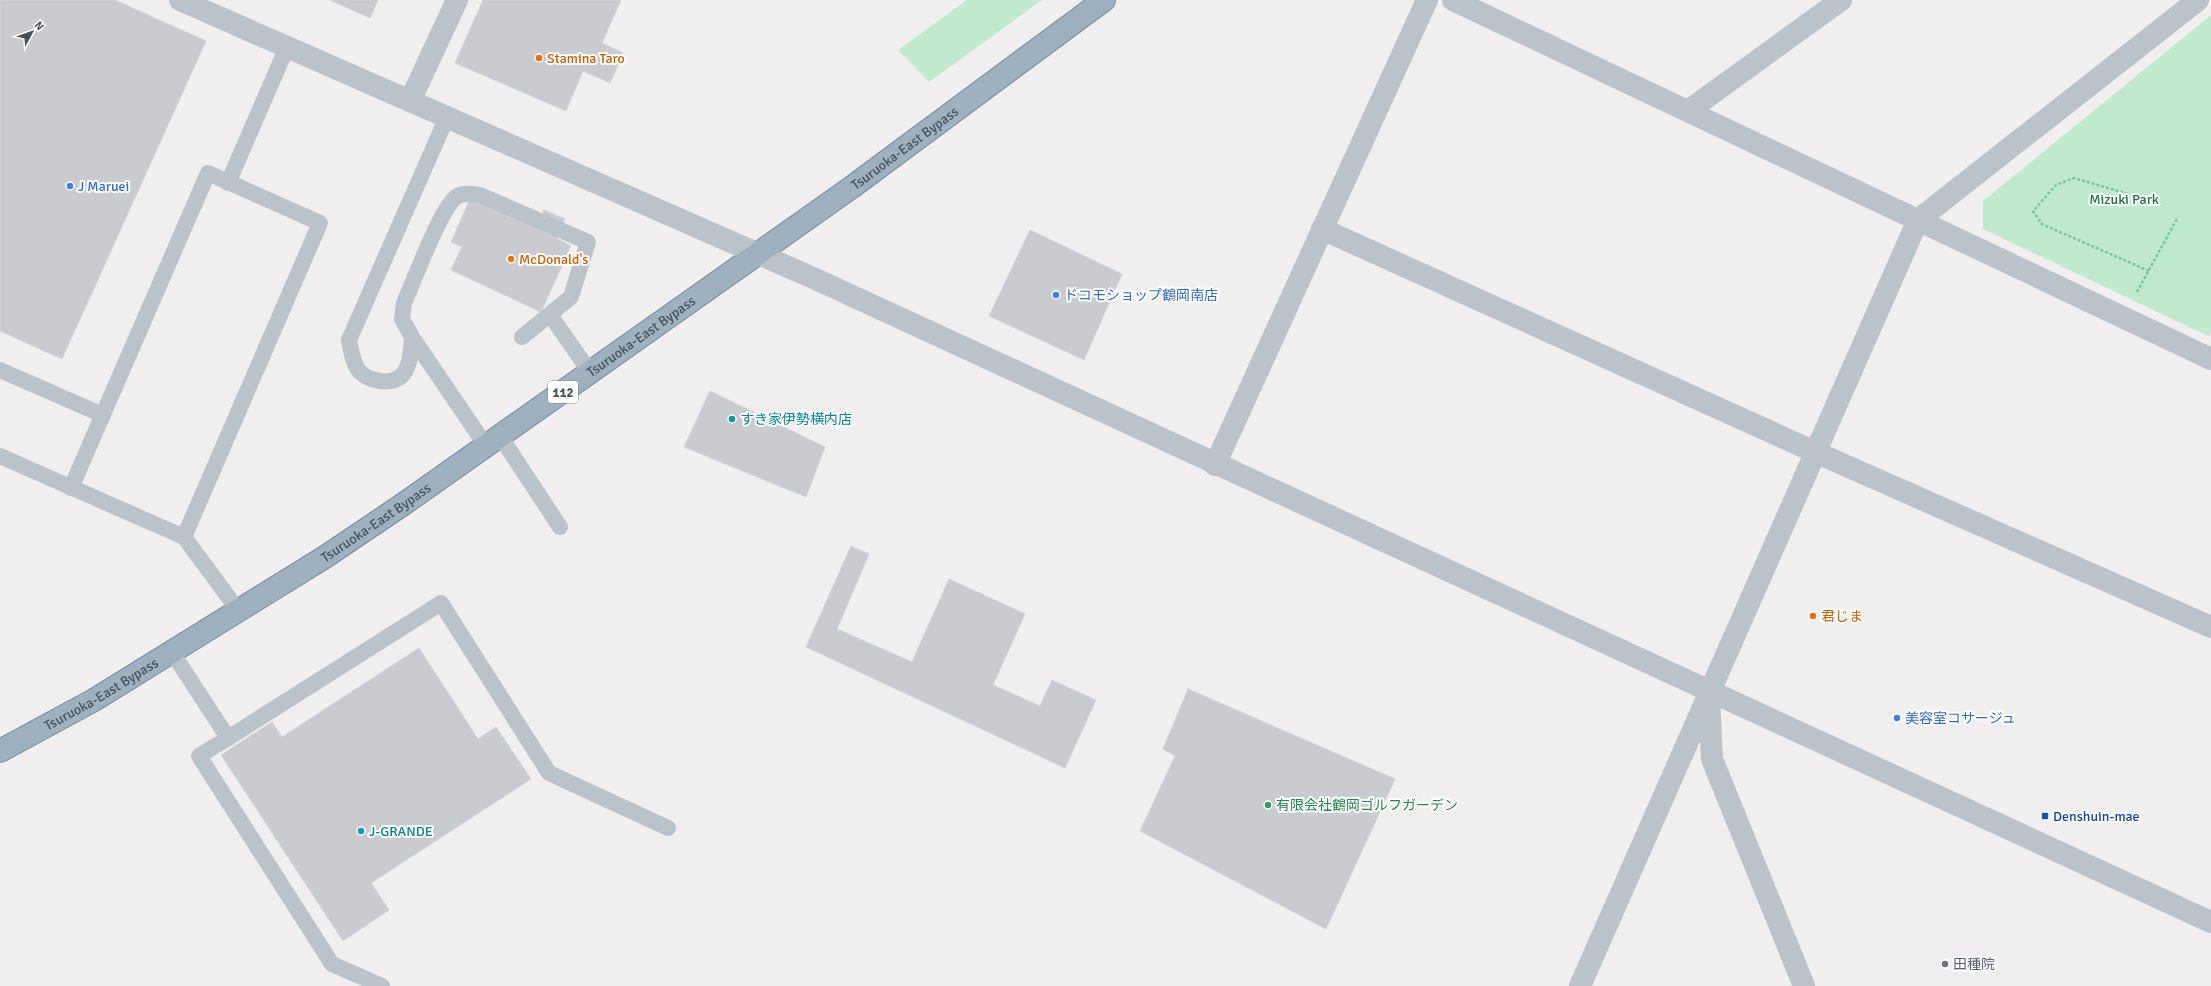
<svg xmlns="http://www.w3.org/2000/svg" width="2211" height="986" font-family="Signika,'Noto Sans JP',sans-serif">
<rect width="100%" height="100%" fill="#f0eeee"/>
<g fill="#c0eacd">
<polygon points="967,0 1042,0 929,82 898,50"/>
<polygon points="2211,15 2211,332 2208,336 1983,229 1983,201"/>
</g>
<g fill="#c9cbd0" stroke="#d2d4d9">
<polygon points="0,0 115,0 206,41 62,359 0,331"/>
<polygon points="330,0 378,0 370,18"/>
<polygon points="483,0 621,0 602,43 623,53 610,83 583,71 566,111 455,63"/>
<polygon points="471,197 536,228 544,210 565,219 556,238 571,246 541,312 451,270 462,247 451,242"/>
<polygon points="1030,230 1122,274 1084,360 989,316"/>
<polygon points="710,391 825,447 806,497 684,447"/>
<polygon points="851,546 869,554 837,629 912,662 949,579 1025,614 993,685 1040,706 1052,680 1096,700 1065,768 806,647"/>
<polygon points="419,648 478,739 496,727 531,779 371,883 389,910 343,941 221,755 272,722 282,737"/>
<polygon points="1188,689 1395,779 1326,929 1140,831 1175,756 1163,749"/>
</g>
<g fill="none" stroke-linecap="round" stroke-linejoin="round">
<g stroke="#758ea4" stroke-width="24">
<g id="trunk">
<path id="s1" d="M0 751 94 700 325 557 405 503 852 187 1104 0"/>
</g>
</g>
<g stroke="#7bc59b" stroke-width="2.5" stroke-dasharray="3 2" stroke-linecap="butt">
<polyline points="2128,194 2074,178 2056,185 2033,211 2042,224 2149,271"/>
<polyline points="2137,292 2178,217"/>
</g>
<g stroke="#bac3c9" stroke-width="16">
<polyline points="228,183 287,47"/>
<polyline points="550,315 590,372"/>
<path d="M412 337C411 359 409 385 380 381 374 380 365 377 360 372 353 365 351 350 349 340L447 117"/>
<polyline points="0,370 103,415"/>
<polyline points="500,436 560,527"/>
<path d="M486 446 412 337 402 319 404 303C414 281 440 209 456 197 463 192 471 194 480 195L588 242 571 297 522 337"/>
<polyline points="0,456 184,537 238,610"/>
<polyline points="71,488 208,173 320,223 184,537"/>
<polyline points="172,652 228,738 199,756 332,964 382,986"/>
<polyline points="228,738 441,603 549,773 668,828"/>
</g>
<g stroke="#bac3c9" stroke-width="22">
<polyline points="1453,0 2211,359"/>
<polyline points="410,101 457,0"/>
<polyline points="1688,111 1841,0"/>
<polyline points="1322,229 1815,452 2211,627"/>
<polyline points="1215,465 1427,0"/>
<polyline points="1709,697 1712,759 1804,986"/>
<polyline points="1580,986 1918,220 2198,0"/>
</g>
<polyline stroke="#bac3c9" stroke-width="22" points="180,0 811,277 2211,922"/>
<use href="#trunk" stroke="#9db1c1" stroke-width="22"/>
</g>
<g fill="#e8710a" stroke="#fff" stroke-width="1.5">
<circle cx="539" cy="58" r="4"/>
<circle cx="511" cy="259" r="4"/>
<circle cx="1813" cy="616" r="4"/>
</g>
<g fill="#3f7fe0" stroke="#fff" stroke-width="1.5">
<circle cx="70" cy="186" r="4"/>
<circle cx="1056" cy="295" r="4"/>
<circle cx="1897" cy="718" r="4"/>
</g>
<g fill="#0f9aa8" stroke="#fff" stroke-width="1.5">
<circle cx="732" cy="419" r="4"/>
<circle cx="361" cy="831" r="4"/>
</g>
<circle fill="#2e9e5b" stroke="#fff" stroke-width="1.5" cx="1268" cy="805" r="4"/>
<rect fill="#1a4fb4" stroke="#fff" stroke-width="1.5" x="2041" y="812" width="8" height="8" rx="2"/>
<circle fill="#6b7280" stroke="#fff" stroke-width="1.5" cx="1945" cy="964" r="4"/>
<g text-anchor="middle" stroke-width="4" stroke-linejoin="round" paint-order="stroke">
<rect fill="#fff" stroke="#7f868b" stroke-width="1" x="548" y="381" width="30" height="22" rx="3"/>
<g font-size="13" font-weight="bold" fill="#485259">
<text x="563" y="397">112</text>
</g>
<g font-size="14" fill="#c56008" stroke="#fff" text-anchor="start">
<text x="547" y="63">Stamina Taro</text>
<text x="519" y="264">McDonald's</text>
<text x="1821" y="621">君じま</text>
</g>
<g font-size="14" fill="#485259" stroke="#fff">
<text dy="5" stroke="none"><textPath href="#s1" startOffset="1088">Tsuruoka-East Bypass</textPath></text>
<text dy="5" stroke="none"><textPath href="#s1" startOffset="764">Tsuruoka-East Bypass</textPath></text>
<text dy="5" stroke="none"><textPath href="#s1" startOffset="440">Tsuruoka-East Bypass</textPath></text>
<text dy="5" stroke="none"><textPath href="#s1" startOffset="116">Tsuruoka-East Bypass</textPath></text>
</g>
<g font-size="14" fill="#366cbe" stroke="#fff" text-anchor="start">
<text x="78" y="191">J Maruei</text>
<text x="1064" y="300">ドコモショップ鶴岡南店</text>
<text x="1905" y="723">美容室コサージュ</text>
</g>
<g font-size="14" fill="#1f7344" stroke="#fff">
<text x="2124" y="204">Mizuki Park</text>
</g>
<g font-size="14" fill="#0d838f" stroke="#fff" text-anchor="start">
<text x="740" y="424">すき家伊勢横内店</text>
<text x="369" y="836">J-GRANDE</text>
</g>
<g font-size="14" fill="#27864d" stroke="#fff" text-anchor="start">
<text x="1276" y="810">有限会社鶴岡ゴルフガーデン</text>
</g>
<g font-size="14" fill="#164399" stroke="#fff" text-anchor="start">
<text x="2053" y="821">Denshuin-mae</text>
</g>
<g font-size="14" fill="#5b616d" stroke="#fff" text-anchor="start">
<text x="1953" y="969">田種院</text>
</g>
</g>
<g transform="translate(32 32) rotate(49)" stroke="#ffffff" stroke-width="3" paint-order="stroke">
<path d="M0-3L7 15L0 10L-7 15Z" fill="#485259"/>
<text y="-6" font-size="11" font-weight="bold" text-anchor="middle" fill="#485259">N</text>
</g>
</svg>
